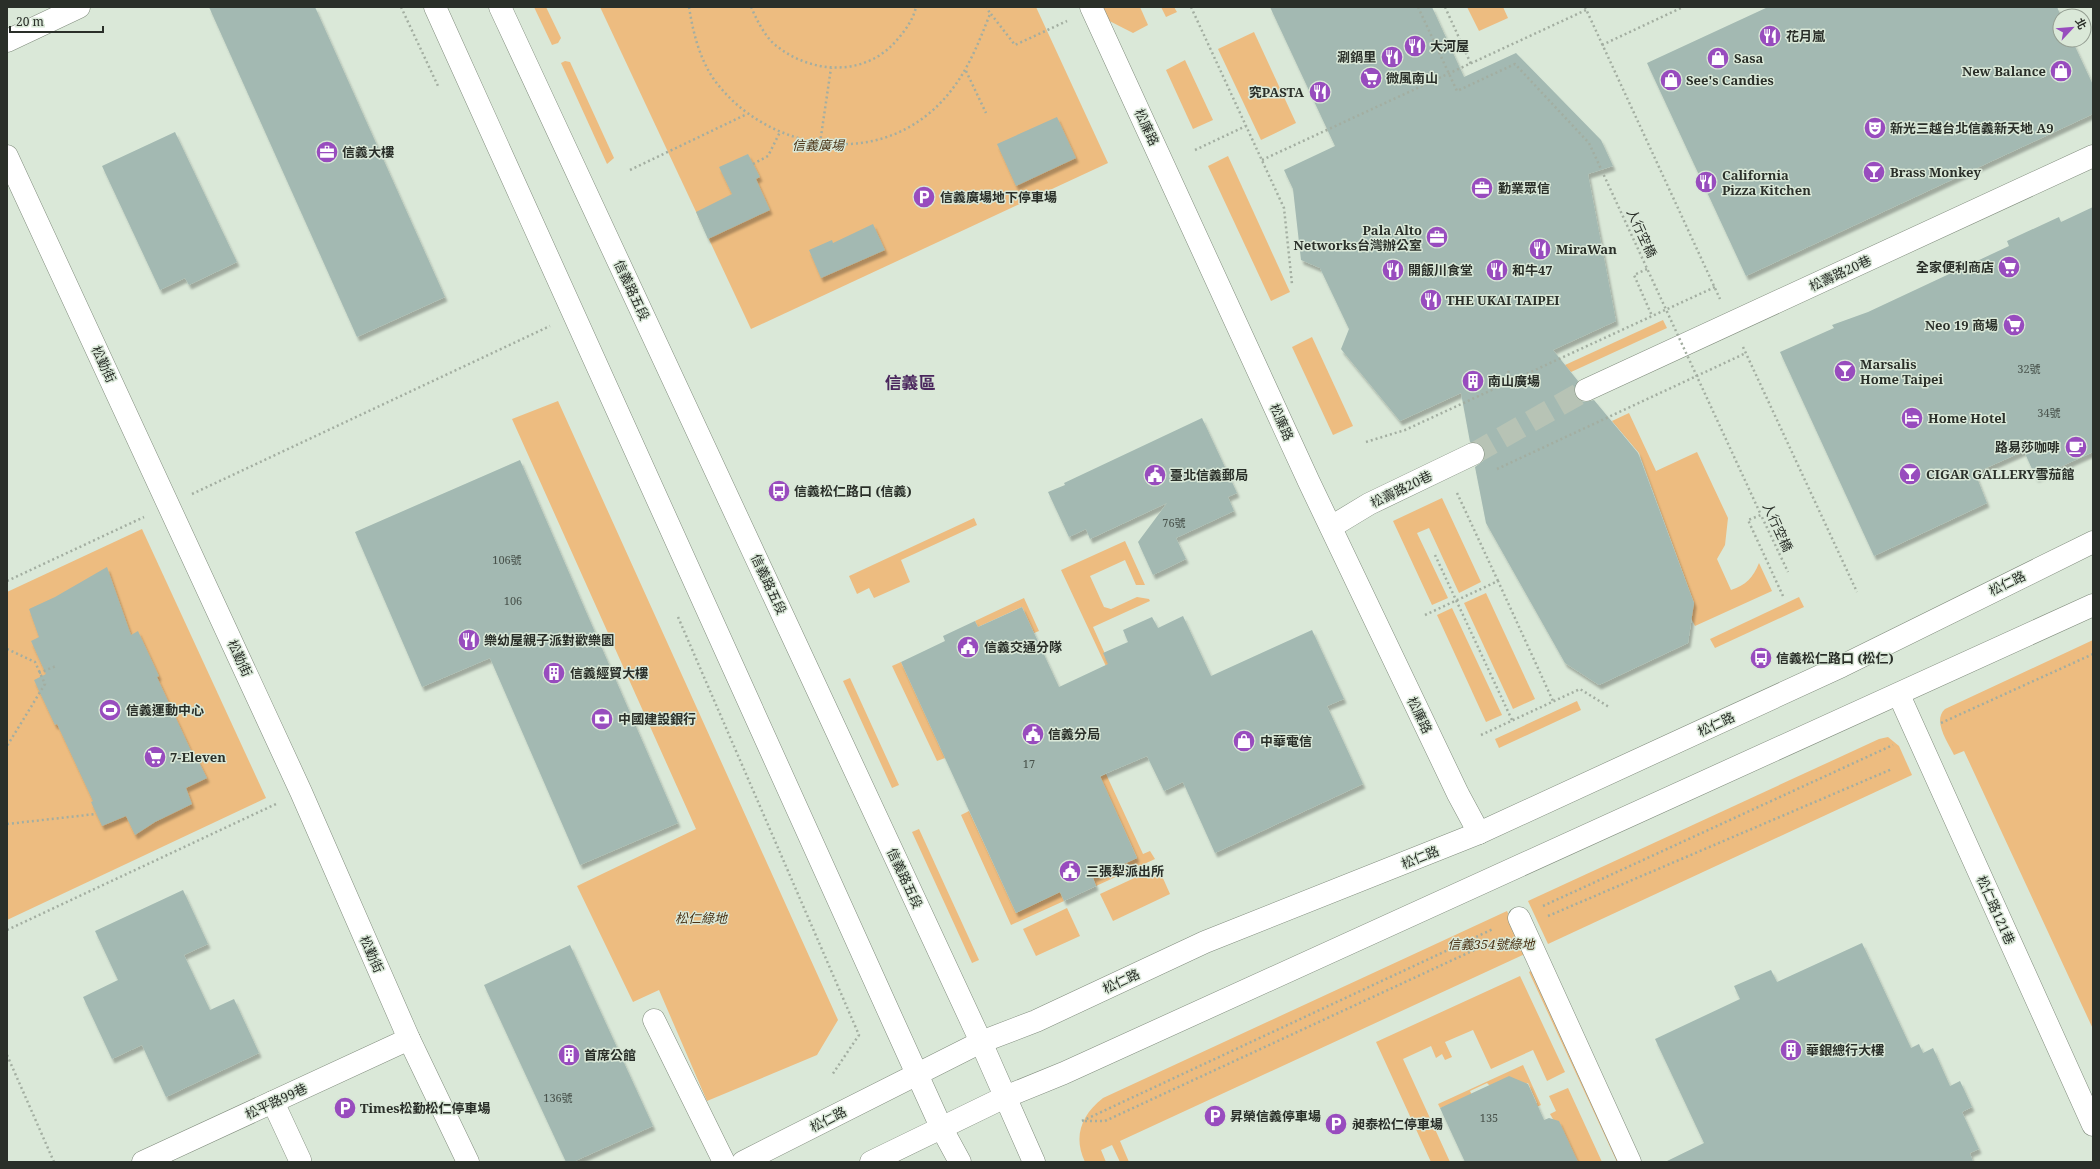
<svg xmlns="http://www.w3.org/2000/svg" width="2100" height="1169" font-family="'Noto Serif','Noto Sans TC',serif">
<defs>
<filter id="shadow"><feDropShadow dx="2.5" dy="4.5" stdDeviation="1" flood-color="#0004"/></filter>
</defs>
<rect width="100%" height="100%" fill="#dae8d8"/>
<g fill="#edbc80">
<polygon points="534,7 546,7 561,38 558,43 552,45"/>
<polygon points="600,7 1036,7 1108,163 751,329"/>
<polygon points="1082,7 1140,7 1148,25 1133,33"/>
<polygon points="1161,7 1174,7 1177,12 1166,17"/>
<polygon points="1467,7 1503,7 1508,18 1479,31"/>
<polygon points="1254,32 1296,123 1261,140 1218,49"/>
<polygon points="1185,60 1213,120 1193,129 1166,70"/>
<polygon points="565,61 570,62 614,158 607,164 561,63"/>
<polygon points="1228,156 1290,292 1271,301 1208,166"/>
<polygon points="1663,320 1667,328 1571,372 1565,365"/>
<polygon points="1312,337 1353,426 1333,435 1292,347"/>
<polygon points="558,401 838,1020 817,1055 707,1101 659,990 633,1002 577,886 696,829 512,419"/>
<path d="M1629 413 1656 471 1697 452 1728 518 1725 545 1717 559 1731 590C1746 585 1753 578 1759 563L1772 591 1695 626 1691 618 1694 603 1639 453 1612 421Z"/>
<polygon points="1442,498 1481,582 1459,593 1429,528 1417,533 1448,598 1432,605 1393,521"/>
<polygon points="974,518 977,525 901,560 910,582 874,598 869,588 857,594 849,576"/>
<polygon points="142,529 266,798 7,920 7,592"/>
<polygon points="1125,541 1145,585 1136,585 1125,560 1090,576 1104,607 1111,609 1137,597 1149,599 1150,601 1093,627 1163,783 1161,784 1061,570"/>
<polygon points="1486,593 1535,699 1513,709 1464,603"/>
<polygon points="1799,597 1804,607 1715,648 1710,639"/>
<polygon points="1024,598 1039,631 1034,633 1022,607 978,627 975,621"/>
<polygon points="1452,608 1502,715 1486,722 1437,615"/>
<path d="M2093 640V1029L1964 751 1954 755C1948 742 1932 721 1945 709Z"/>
<polygon points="901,662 945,758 937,761 892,666"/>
<polygon points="850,678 899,785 892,788 843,681"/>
<polygon points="1577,701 1581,710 1499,748 1495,739"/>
<polygon points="1888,737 1899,746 1912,775 1548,944 1528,901 1879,739"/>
<polygon points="1106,774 1143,854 1150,851 1155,859 1096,886 1093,878 1137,858 1100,777"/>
<polygon points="969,811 1016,913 1060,892 1064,901 1011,925 961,815"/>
<polygon points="919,829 979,960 972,963 912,832"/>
<polygon points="1158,867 1170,894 1113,921 1100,894"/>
<polygon points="1067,908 1080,936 1036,956 1023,929"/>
<path d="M1507 911 1527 953 1120 1141 1129 1162H1120L1112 1145 1101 1150 1106 1162H1085C1073 1137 1081 1115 1103 1098Z"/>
<polygon points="1534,969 1623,1162 1617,1162 1529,972"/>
<polygon points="1520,976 1565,1072 1547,1081 1533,1050 1491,1069 1473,1030 1445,1042 1452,1057 1445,1060 1442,1054 1436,1058 1431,1046 1403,1059 1450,1162 1431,1162 1376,1042"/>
<polygon points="1523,1065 1541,1105 1530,1110 1528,1107 1537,1103 1528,1083 1519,1087 1489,1085 1487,1083 1470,1091 1476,1103 1446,1106 1440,1108 1438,1104"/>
<polygon points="1568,1088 1602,1162 1578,1162 1550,1114 1556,1111 1549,1096"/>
</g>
<g fill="#a3b9b2" filter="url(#shadow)">
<polygon points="209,7 315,7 445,297 357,337"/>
<polygon points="1270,7 1432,7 1464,77 1516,53 1601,140 1613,166 1588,174 1616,321 1553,350 1578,381 1574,389 1575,395 1578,400 1585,402 1594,400 1638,453 1694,603 1688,643 1599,685 1565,663 1486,523 1475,467 1483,461 1485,455 1484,449 1480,444 1470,442 1461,393 1400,421 1341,349 1349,329 1320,268 1301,260 1293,189 1284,170 1335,146"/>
<polygon points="1768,7 2057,7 2061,16 2060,40 2072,40 2093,85 2093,114 1746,276 1647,63"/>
<polygon points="1057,117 1076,158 1016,186 997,144"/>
<polygon points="175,132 237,262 189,285 185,278 160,290 102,166"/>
<polygon points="748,154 760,177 756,179 770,210 708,239 696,212 732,194 719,167"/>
<polygon points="2093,207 2093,452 2036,478 2024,451 1975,473 1987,503 1874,556 1780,352 1834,328 1832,325 1868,312 2009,246 2007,241 2059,217 2061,222"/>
<polygon points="873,224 885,250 821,278 809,250 832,240 833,243"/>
<polygon points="1202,418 1237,493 1228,497 1234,511 1176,538 1186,559 1153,575 1138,542 1167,503 1090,539 1086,529 1069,537 1048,492 1065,485 1064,483"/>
<polygon points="520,460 678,823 580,865 490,658 422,687 355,532"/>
<polygon points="107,567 131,635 138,631 159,676 157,677 193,755 195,754 207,778 186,788 192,804 155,822 135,835 126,816 102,826 91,802 93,801 57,724 55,725 34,680 46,674 31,641 39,637 29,609 55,597"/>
<polygon points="1022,607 1059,687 1108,664 1103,653 1128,642 1123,630 1152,617 1158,628 1183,616 1211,676 1312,630 1344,699 1327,706 1363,784 1215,853 1183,782 1164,791 1147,756 1100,776 1137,858 1093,878 1096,886 1064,901 1060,892 1016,913 901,662 945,641 943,636 975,621 978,627"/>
<polygon points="183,890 208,944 184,955 210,1010 234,999 259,1053 166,1097 142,1045 112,1059 83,997 118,980 95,931"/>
<polygon points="1862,943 1911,1048 1919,1044 1923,1053 1933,1048 1950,1086 1960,1081 1972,1107 1962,1112 1979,1149 1970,1153 1973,1162 1665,1162 1704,1143 1655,1039 1740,999 1734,986 1771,970 1777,982"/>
<polygon points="570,945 653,1126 573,1162 566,1162 484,985"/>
<polygon points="1509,1076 1528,1084 1544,1120 1549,1118 1559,1121 1578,1162 1465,1162 1440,1108"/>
</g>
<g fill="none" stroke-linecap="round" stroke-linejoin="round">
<polyline stroke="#b7c3b5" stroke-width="22" stroke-dasharray="22 11" stroke-linecap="butt" points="1473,454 1586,390"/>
<g stroke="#808c7d" stroke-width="23">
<g id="minor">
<polyline points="1091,7 1309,482 1458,794 1479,833"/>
<polyline points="7,41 79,7"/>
<polyline points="7,156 301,792 409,1039 468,1162"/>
<polyline points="1586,390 2093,156"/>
<polyline points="1331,527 1369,504 1473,454"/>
<polyline points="1899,695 2093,1125"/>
<polyline points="1519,918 1630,1162"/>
<polyline points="654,1020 724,1162"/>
<polyline points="273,1102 300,1160"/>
<polyline points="143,1162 409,1039"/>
<polyline points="743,1162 981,1042 1036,1021 1205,942 1479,833 1842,666 2093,542"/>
<polyline points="871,1162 1005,1097 1064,1073 2093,605"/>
</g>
</g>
<g stroke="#808c7d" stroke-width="23">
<g id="major">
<polyline points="435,7 892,1019 941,1127 960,1162"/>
<polyline points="500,7 981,1042 1034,1162"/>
</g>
</g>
<g stroke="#a3aea1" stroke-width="2.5" stroke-dasharray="2 3" stroke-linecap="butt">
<polyline points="401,7 438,86"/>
<path d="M689 7C693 32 699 57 713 78 760 145 861 168 927 115 961 88 975 52 990 14L987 7"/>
<path d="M751 7C757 20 763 33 773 43 808 74 864 78 896 41 905 31 913 20 916 7"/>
<polyline points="1191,7 1284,208 1292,284"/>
<polyline points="1445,7 1471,64"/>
<polyline points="1585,7 1720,299"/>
<polyline points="991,14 1015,45 1067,21"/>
<polyline points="1602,45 1683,7"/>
<polyline points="966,71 986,113"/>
<polyline points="820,143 831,68"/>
<polyline points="1195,150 1246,126"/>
<polyline points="1262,160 1586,10"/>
<polyline points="753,164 768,156 780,132"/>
<polyline points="630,170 747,114"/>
<polyline points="1647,269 1634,275 1652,316"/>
<polyline points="1743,347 1857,592"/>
<polyline points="1508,371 1512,381"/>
<polyline points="1366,442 1405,430 1715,287"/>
<polyline points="1497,469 1746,353"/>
<polyline points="1457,493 1498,581"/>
<polyline points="192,494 550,326"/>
<polyline points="1435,555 1512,720"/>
<polyline points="7,581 144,517"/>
<polyline points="1783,596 1748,520 1761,515 1788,572"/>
<polyline points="1425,615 1498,581 1553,701"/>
<polyline points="678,617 859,1035 832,1075"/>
<polyline points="7,649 35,662 45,684 7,746"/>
<polyline points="39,673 56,666"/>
<polyline points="1941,723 2093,654"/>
<polyline points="1481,735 1580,689 1609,707"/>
<polyline points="7,824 96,814"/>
<polyline points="1543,906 1893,745"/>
<polyline points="1548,916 1892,769"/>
<polyline points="7,930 276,804"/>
<polyline points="7,1055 54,1162"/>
<polyline points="1082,1121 1493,929"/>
<polyline points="1085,1121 1105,1121 1498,939"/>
</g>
<use href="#minor" stroke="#fff" stroke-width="22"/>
<use href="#major" stroke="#fff" stroke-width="22"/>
<polyline stroke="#a3aea1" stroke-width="2.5" stroke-dasharray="2 3" stroke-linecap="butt" points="1418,7 1457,91 1515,64 1589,143 1761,515"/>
</g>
<defs>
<g id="restaurant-disc" transform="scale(1.15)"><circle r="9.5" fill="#984cbe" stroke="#dae8d8"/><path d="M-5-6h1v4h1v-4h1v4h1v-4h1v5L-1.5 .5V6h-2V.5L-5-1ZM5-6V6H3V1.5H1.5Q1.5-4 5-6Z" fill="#fff"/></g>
<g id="shop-disc" transform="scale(1.15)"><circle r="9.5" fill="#984cbe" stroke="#dae8d8"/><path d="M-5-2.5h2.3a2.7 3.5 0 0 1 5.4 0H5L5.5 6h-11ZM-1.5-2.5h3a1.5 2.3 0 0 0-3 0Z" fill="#fff"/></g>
<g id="supermarket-disc" transform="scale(1.15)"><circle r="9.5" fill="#984cbe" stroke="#dae8d8"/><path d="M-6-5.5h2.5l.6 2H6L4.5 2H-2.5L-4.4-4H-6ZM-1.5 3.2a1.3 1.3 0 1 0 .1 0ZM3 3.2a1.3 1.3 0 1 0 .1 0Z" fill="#fff"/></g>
<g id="theatre-disc" transform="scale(1.15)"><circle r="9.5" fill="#984cbe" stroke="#dae8d8"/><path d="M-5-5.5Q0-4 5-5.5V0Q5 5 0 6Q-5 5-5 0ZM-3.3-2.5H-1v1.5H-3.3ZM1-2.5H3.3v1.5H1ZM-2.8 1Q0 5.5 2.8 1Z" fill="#fff"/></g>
<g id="office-disc" transform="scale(1.15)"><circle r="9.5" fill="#984cbe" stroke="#dae8d8"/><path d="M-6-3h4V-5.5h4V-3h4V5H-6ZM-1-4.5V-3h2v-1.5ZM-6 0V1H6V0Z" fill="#fff"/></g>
<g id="bar-disc" transform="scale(1.15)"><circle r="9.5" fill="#984cbe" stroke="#dae8d8"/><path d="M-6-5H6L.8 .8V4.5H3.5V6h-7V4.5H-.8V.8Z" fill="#fff"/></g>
<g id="parking-disc" transform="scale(1.15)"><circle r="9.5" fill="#984cbe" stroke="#dae8d8"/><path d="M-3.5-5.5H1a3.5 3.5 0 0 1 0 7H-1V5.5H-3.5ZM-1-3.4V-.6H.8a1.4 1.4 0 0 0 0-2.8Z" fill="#fff"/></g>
<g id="building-disc" transform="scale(1.15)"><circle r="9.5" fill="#984cbe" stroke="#dae8d8"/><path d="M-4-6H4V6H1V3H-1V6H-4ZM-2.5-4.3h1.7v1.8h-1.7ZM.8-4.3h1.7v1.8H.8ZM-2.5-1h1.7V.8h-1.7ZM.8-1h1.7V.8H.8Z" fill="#fff"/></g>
<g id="hotel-disc" transform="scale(1.15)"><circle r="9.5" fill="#984cbe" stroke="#dae8d8"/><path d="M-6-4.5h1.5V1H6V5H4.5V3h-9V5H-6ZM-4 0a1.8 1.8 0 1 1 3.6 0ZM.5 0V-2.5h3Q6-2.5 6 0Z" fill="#fff"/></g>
<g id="cafe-disc" transform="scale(1.15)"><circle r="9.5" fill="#984cbe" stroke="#dae8d8"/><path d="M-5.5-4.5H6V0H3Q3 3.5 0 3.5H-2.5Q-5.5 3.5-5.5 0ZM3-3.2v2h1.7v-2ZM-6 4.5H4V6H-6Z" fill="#fff"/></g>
<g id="civic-disc" transform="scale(1.15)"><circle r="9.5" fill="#984cbe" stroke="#dae8d8"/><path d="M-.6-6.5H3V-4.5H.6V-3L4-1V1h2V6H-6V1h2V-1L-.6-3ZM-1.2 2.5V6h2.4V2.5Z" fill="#fff"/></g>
<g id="bus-disc" transform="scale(1.15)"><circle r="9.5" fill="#984cbe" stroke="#dae8d8"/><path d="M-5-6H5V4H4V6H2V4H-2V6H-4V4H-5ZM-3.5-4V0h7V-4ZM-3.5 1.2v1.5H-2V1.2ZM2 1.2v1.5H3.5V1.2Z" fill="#fff"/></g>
<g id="stadium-disc" transform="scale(1.15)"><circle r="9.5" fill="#984cbe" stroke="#dae8d8"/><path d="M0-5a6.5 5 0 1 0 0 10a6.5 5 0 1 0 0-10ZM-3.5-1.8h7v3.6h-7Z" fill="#fff"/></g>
<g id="bank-disc" transform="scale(1.15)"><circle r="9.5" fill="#984cbe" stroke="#dae8d8"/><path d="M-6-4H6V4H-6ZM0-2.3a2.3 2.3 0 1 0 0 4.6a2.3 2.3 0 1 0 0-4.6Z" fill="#fff"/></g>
</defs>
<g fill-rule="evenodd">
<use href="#restaurant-disc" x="1770" y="36"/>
<use href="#restaurant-disc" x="1415" y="46"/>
<use href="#restaurant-disc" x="1392" y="57"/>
<use href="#shop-disc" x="1718" y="58"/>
<use href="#shop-disc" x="2061" y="71"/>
<use href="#supermarket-disc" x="1371" y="78"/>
<use href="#shop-disc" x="1671" y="80"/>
<use href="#restaurant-disc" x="1320" y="92"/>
<use href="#theatre-disc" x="1875" y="128"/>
<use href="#office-disc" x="327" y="152"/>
<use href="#bar-disc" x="1874" y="172"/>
<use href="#restaurant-disc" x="1706" y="182"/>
<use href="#office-disc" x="1482" y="188"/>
<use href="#parking-disc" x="924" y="197"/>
<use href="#office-disc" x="1437" y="237"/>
<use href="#restaurant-disc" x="1540" y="249"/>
<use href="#supermarket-disc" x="2009" y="267"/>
<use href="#restaurant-disc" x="1393" y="270"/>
<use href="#restaurant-disc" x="1497" y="270"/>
<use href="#restaurant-disc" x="1431" y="300"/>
<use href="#supermarket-disc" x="2014" y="325"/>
<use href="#bar-disc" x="1845" y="371"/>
<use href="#building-disc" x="1473" y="381"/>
<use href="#hotel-disc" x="1912" y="418"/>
<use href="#cafe-disc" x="2076" y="447"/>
<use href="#bar-disc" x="1910" y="474"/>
<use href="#civic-disc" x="1155" y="475"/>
<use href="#bus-disc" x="779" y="491"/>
<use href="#restaurant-disc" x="469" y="640"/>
<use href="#civic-disc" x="968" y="647"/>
<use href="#bus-disc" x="1761" y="658"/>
<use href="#building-disc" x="554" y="673"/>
<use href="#stadium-disc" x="110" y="710"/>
<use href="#bank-disc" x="602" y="719"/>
<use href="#civic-disc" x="1033" y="734"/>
<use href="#shop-disc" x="1244" y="741"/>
<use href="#supermarket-disc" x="155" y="757"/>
<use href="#civic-disc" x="1070" y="871"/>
<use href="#building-disc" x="1791" y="1050"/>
<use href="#building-disc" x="569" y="1055"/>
<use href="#parking-disc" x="345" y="1108"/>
<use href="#parking-disc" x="1215" y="1116"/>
<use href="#parking-disc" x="1336" y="1124"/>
</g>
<g text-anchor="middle" stroke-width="3" stroke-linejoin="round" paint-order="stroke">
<g font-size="11" fill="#48524b">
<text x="2029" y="373">32號</text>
<text x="2049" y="417">34號</text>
<text x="1174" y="527">76號</text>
<text x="507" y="564">106號</text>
<text x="513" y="605">106</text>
<text x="1029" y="768">17</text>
<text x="558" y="1102">136號</text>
<text x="1489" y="1122">135</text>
</g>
<g font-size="13" font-weight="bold" fill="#2a2f29" stroke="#dae8d8" text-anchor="start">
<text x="1786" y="41">花月嵐</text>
<text x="1430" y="51">大河屋</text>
<text x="1376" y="62" text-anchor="end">涮鍋里</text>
<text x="1734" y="63">Sasa</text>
<text x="2046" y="76" text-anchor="end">New Balance</text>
<text x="1386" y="83">微風南山</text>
<text x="1686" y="85">See's Candies</text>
<text x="1304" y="97" text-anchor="end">究PASTA</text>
<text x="1890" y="133">新光三越台北信義新天地 A9</text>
<text x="342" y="157">信義大樓</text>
<text x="1890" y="177">Brass Monkey</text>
<text x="1722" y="180">California<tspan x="1722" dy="15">Pizza Kitchen</tspan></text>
<text x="1498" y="193">勤業眾信</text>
<text x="940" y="202">信義廣場地下停車場</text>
<text x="1422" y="235" text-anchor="end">Pala Alto<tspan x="1422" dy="15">Networks台灣辦公室</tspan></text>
<text x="1556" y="254">MiraWan</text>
<text x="1994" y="272" text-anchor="end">全家便利商店</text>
<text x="1408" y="275">開飯川食堂</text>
<text x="1512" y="275">和牛47</text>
<text x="1446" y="305">THE UKAI TAIPEI</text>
<text x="1998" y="330" text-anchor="end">Neo 19 商場</text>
<text x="1860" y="369">Marsalis<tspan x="1860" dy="15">Home Taipei</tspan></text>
<text x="1488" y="386">南山廣場</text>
<text x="1928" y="423">Home Hotel</text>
<text x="2060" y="452" text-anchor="end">路易莎咖啡</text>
<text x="1926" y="479">CIGAR GALLERY雪茄館</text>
<text x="1170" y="480">臺北信義郵局</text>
<text x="794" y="496">信義松仁路口 (信義)</text>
<text x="484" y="645">樂幼屋親子派對歡樂園</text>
<text x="984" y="652">信義交通分隊</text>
<text x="1776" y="663">信義松仁路口 (松仁)</text>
<text x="570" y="678">信義經貿大樓</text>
<text x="126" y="715">信義運動中心</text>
<text x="618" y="724">中國建設銀行</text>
<text x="1048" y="739">信義分局</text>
<text x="1260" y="746">中華電信</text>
<text x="170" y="762">7-Eleven</text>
<text x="1086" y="876">三張犁派出所</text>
<text x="1806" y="1055">華銀總行大樓</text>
<text x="584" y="1060">首席公館</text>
<text x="360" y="1113">Times松勤松仁停車場</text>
<text x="1230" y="1121">昇榮信義停車場</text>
<text x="1352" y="1129">昶泰松仁停車場</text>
</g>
<g font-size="13" fill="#2a2f29" stroke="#dae8d8">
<text transform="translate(1147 127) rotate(65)" y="5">松廉路</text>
<text transform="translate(1642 233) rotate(65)" y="5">人行空橋</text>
<text transform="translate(1840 273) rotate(-25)" y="5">松壽路20巷</text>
<text transform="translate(632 290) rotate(65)" y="5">信義路五段</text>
<text transform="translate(104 364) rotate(65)" y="5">松勤街</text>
<text transform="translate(1282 422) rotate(66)" y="5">松廉路</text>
<text transform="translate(1401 489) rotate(-26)" y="5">松壽路20巷</text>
<text transform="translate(1778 527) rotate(65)" y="5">人行空橋</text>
<text transform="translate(2007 583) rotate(-26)" y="5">松仁路</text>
<text transform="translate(769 584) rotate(65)" y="5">信義路五段</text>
<text transform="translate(240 658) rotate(65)" y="5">松勤街</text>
<text transform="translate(1420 715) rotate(64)" y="5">松廉路</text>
<text transform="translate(1716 724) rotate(-25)" y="5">松仁路</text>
<text transform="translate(1420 857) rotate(-22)" y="5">松仁路</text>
<text transform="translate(905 878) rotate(65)" y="5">信義路五段</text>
<text transform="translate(1996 910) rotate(66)" y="5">松仁路121巷</text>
<text transform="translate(372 954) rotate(66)" y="5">松勤街</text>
<text transform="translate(1121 981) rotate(-25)" y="5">松仁路</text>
<text transform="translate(276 1101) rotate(-25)" y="5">松平路99巷</text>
<text transform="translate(828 1119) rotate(-27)" y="5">松仁路</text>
</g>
<g font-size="13" font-style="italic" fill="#4a3316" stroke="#dae8d8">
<text x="818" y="150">信義廣場</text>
<text x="701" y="923">松仁綠地</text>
<text x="1491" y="949">信義354號綠地</text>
</g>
<g font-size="17" font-weight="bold" fill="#4a265d" stroke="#dae8d8">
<text x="910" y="389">信義區</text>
</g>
</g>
<rect width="2100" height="1169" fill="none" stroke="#2a2f29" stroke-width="16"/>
<g transform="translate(2072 28) rotate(64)"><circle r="19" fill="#dae8d8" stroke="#949e92"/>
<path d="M0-3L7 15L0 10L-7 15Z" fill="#984cbe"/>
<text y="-6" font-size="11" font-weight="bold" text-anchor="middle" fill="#2a2f29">北</text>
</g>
<path d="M10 26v6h93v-6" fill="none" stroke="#2a2f29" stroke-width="2"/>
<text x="16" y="26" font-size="12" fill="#2a2f29" stroke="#dae8d8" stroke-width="3" paint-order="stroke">20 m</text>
</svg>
